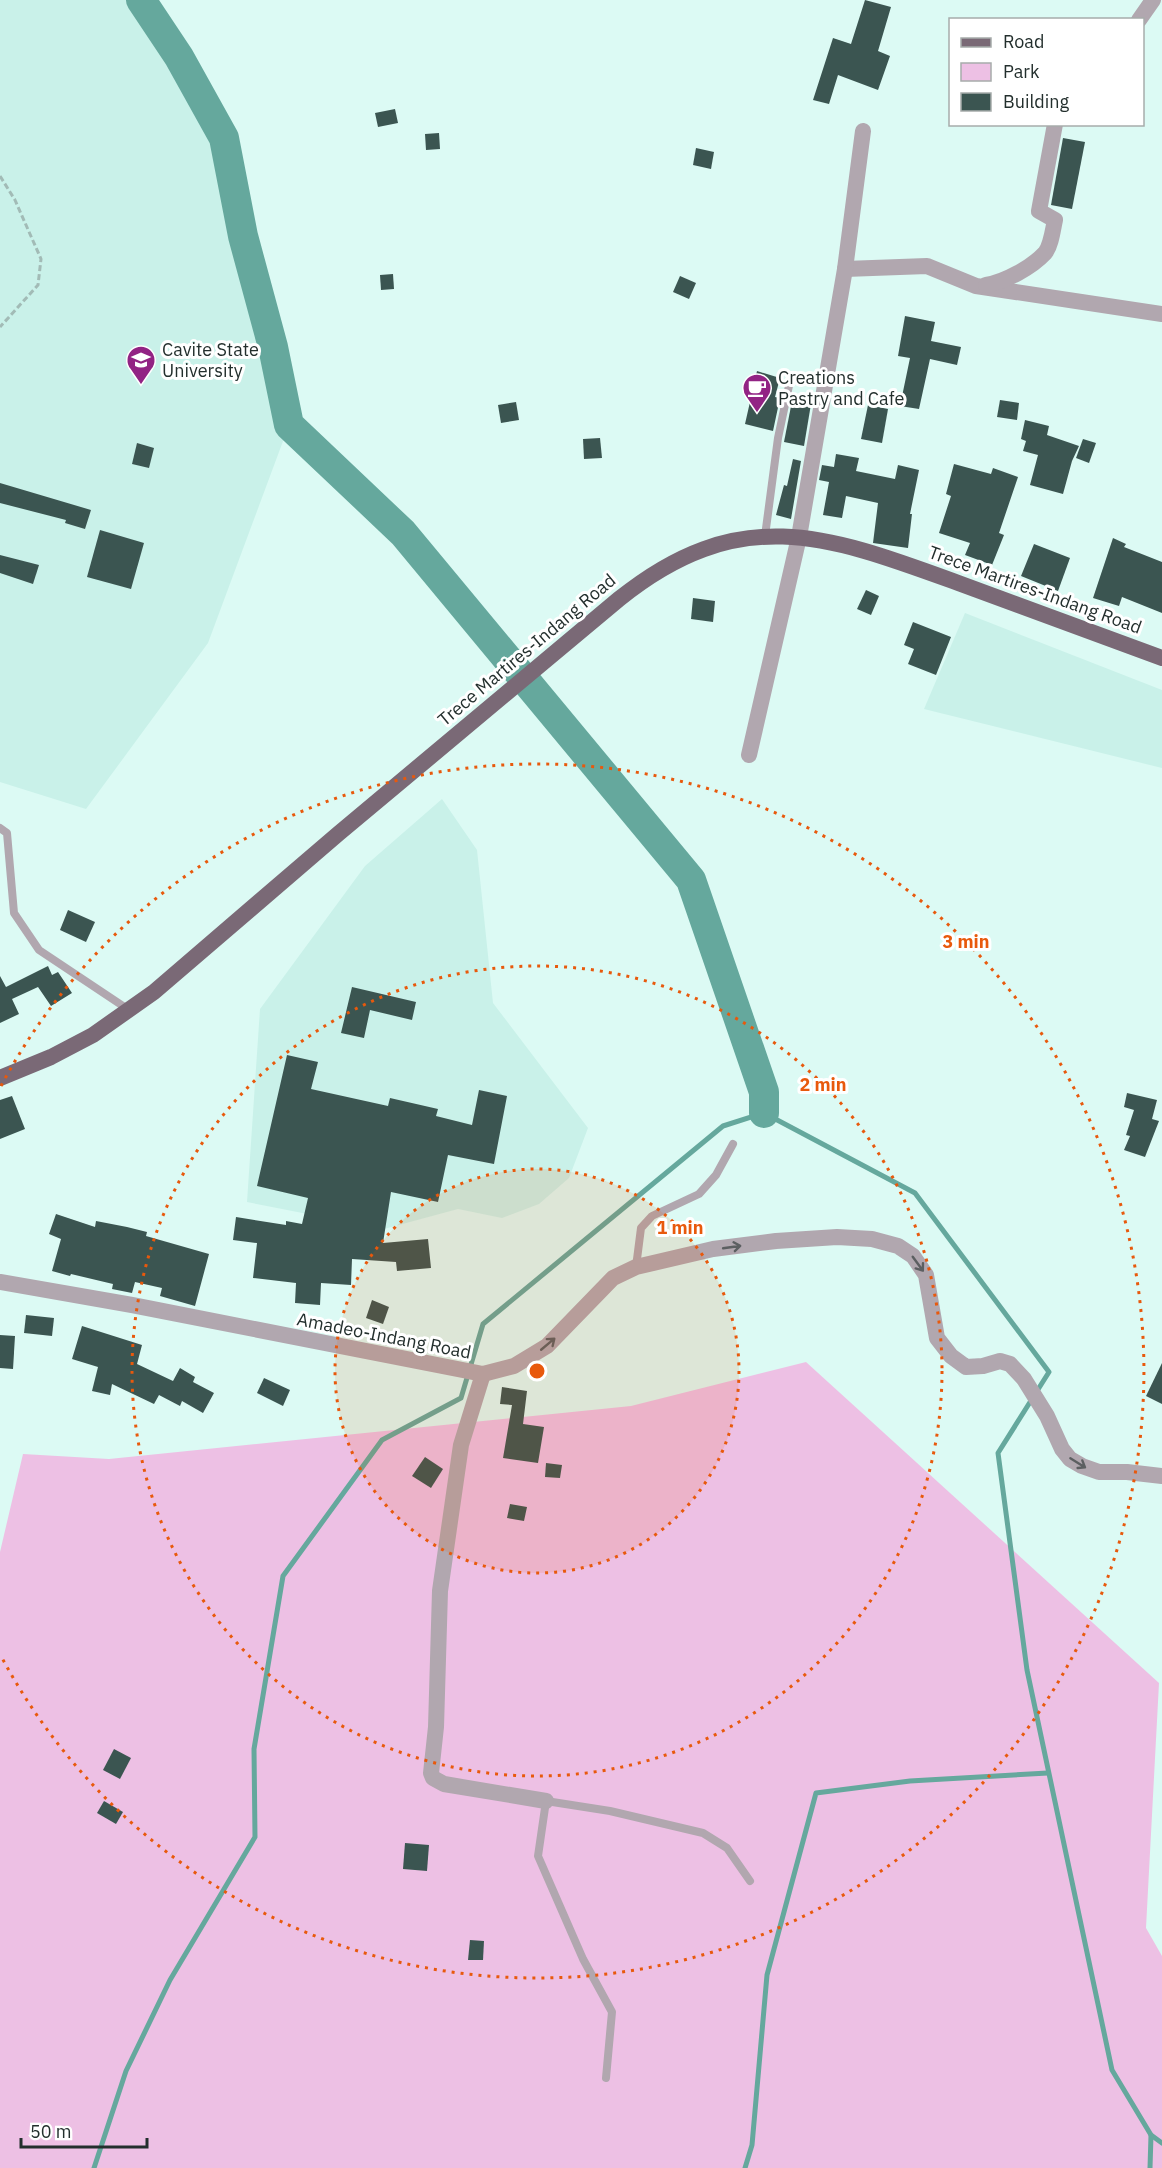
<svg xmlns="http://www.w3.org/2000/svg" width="1162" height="2168" font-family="'IBM Plex Sans',sans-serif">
<rect width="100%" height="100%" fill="#dcfaf4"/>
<g fill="#c9f1e9">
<polygon points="0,0 141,0 179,57 224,138 243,236 273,347 289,425 208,643 86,809 0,782"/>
<polygon points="965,613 1162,690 1162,768 924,709"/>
<polygon points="442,799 477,850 493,1003 588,1128 569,1178 539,1204 502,1218 458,1209 384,1229 247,1202 260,1009 365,866"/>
</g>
<polygon fill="#edc0e4" points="806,1362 1159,1683 1146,1928 1162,1956 1162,2168 0,2168 0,1552 23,1454 109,1459 631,1406"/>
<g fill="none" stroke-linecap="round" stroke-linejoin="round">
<g stroke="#65a89d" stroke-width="5">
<polyline points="94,2168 126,2071 170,1980 255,1837 254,1749 283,1576 382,1440 461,1398 483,1324 723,1126 764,1113 915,1193 1049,1372 998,1453 1027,1670 1112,2070 1151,2135 1162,2143"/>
<polyline points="745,2168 752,2145 767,1975 816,1793 910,1781 1048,1773"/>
<polyline points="1150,2168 1151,2135"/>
</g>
<polyline stroke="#65a89d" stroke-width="30" points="141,0 179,57 224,138 243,236 273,347 289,425 403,533 691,880 764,1092 764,1113"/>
</g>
<g fill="#3b5551">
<polygon points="865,0 891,7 878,51 890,56 878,90 838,75 829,104 813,100 833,38 851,44"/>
<polygon points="395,109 398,123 378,127 375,113"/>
<polygon points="439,133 440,149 426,150 425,134"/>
<polygon points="1063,138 1085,142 1072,209 1051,205"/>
<polygon points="696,148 714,152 711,169 693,165"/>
<polygon points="393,274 394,289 381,290 380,275"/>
<polygon points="680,276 696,283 689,299 673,292"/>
<polygon points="905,316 935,322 931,341 961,347 957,365 930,359 919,409 900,406 910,358 898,356"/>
<polygon points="757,371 780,378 775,397 780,398 773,431 745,424"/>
<polygon points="1000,400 1019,403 1017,420 997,417"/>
<polygon points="792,401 811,404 804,446 784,442"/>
<polygon points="516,402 519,420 501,423 498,405"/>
<polygon points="868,405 888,409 882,443 861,439"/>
<polygon points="1025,420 1049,426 1047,435 1079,446 1072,461 1063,494 1030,485 1038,455 1023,451 1026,441 1021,439"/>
<polygon points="600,438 602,458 584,459 583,439"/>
<polygon points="1083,439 1096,443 1089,463 1076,458"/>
<polygon points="137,443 154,448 149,468 132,464"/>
<polygon points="836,454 859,458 856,471 895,479 898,465 919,470 910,514 912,514 908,548 873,543 878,503 846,496 842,518 823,515 829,482 819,480 822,465 834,467"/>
<polygon points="793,459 801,461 791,519 776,515 784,485 787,486"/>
<polygon points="954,464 991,474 993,468 1018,477 999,533 1004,535 992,565 965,555 970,543 939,533 951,496 946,494"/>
<polygon points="0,483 91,510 85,529 65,523 66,520 0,503"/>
<polygon points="100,530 144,543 131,589 87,577"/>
<polygon points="1113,538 1126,544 1124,547 1162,562 1162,613 1122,597 1119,606 1093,598"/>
<polygon points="1034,544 1070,558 1058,591 1021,576"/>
<polygon points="0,555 39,565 33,584 0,573"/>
<polygon points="866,590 879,596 871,615 857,609"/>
<polygon points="693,598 715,601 713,622 691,619"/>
<polygon points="913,622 951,637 936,675 908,664 914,649 904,645"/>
<polygon points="68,910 95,922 86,942 60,930"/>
<polygon points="48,966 52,975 58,972 72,993 51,1006 38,987 12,999 19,1014 0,1023 0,976 6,987"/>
<polygon points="352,987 416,1002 412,1020 370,1010 364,1038 341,1033"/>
<polygon points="287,1055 318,1062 311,1089 388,1106 390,1098 438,1109 436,1116 472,1125 479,1090 507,1096 494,1164 448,1155 438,1202 391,1192 383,1243 428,1239 431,1268 397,1271 396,1262 352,1259 351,1285 321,1283 320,1305 295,1303 296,1283 253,1278 257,1243 233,1240 236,1217 286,1225 286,1221 302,1224 308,1198 257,1186"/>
<polygon points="1127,1093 1157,1100 1152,1119 1159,1121 1145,1157 1124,1150 1130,1136 1126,1135 1134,1110 1124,1107"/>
<polygon points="12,1096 25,1129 0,1139 0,1100"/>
<polygon points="56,1214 95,1227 96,1221 127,1227 147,1232 146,1236 209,1254 195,1306 160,1296 162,1288 135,1282 132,1293 112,1289 113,1284 71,1274 70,1276 52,1271 61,1239 49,1234"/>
<polygon points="372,1300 389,1307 383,1324 366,1318"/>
<polygon points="26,1315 54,1318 52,1336 24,1333"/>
<polygon points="82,1326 142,1345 137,1364 173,1381 180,1368 195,1377 193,1382 214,1393 203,1413 182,1401 180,1406 159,1395 154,1404 112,1384 110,1395 92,1391 98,1367 72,1359"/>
<polygon points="0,1335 15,1336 13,1369 0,1368"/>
<polygon points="1162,1363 1162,1404 1146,1396"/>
<polygon points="264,1378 290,1390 283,1406 257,1393"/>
<polygon points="502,1387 527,1391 523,1424 544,1427 538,1463 503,1458 512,1405 500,1404"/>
<polygon points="425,1457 443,1469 431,1488 412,1476"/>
<polygon points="546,1463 562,1465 560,1478 545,1477"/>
<polygon points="510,1504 527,1507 524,1521 507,1518"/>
<polygon points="114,1749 131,1758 120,1779 103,1770"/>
<polygon points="104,1801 123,1812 116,1824 97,1813"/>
<polygon points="405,1843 429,1845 427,1871 403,1869"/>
<polygon points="470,1940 484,1941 483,1960 468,1960"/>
</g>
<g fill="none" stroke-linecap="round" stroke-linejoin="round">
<polyline stroke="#a2bbb6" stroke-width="3" stroke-dasharray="6 3" stroke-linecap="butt" points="0,176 15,200 41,259 38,285 0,327"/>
<g stroke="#b1a7af" stroke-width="8">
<polyline points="765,536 778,438 790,381"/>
<polyline points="0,828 7,833 14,913 39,950 129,1010"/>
<polyline points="636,1267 641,1228 652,1216 699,1194 716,1175 733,1144"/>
<polyline points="606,2078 612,2012 583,1959 538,1856 546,1801 610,1811 703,1833 727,1848 750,1881"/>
</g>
<g stroke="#b1a7af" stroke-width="16">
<polyline points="1139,20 1153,0"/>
<polyline points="845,269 927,266 976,286 1162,314"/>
<path d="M986 285C1005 282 1032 267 1045 253 1051 246 1053 229 1055 220L1039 211 1055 124"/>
<polyline points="749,755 799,537 845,269 863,131"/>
<polyline points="483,1374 461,1445 440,1591 436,1727 431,1773 433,1778 444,1784 546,1801"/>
</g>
<polyline stroke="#b1a7af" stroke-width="16" points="0,1282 132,1305 483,1374 514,1366 547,1346 613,1278 636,1267 713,1249 776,1241 837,1237 872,1239 898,1246 913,1256 926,1275 937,1338 951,1356 966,1367 983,1366 1000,1361 1010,1364 1024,1379 1047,1416 1062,1449 1070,1459 1082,1466 1099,1472 1127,1472 1162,1476"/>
<path stroke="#7a6976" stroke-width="16" d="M0 1078 51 1057 93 1035 154 992 338 834 619 599C741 501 829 536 961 584 1028 608 1095 633 1162 658"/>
</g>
<defs><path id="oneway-shaft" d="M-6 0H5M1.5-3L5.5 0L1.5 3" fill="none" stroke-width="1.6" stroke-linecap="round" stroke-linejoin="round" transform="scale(1.5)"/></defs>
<g stroke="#5c5f61">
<use href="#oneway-shaft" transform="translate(732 1247) rotate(-8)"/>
<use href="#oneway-shaft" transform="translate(918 1264) rotate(54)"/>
<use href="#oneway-shaft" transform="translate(548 1344) rotate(-40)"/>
<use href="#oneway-shaft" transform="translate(1078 1463) rotate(32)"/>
</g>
<circle cx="537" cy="1371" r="202" fill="#e8590c" fill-opacity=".12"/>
<g fill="none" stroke="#e8590c" stroke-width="3" stroke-dasharray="3 6">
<circle cx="537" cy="1371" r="202"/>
<circle cx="537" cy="1371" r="405"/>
<path d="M1 1086A607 607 0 1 1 1 1656"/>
</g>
<defs>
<g id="university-pin" transform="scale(1.5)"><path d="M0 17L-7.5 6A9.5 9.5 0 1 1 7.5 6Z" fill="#922384" stroke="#fff"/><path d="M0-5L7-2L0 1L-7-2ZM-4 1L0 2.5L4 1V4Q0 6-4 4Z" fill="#fff"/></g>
<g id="cafe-pin" transform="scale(1.5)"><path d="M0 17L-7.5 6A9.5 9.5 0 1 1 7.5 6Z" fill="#922384" stroke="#fff"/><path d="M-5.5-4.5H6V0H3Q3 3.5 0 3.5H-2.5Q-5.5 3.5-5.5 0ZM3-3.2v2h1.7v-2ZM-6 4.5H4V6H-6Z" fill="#fff"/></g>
</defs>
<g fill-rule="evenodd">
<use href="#university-pin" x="141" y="360"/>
<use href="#cafe-pin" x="757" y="388"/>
</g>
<g text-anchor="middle" stroke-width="6" stroke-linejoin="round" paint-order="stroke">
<g font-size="18" fill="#232f2d" stroke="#fff" text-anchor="start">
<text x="162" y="356">Cavite State<tspan x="162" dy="21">University</tspan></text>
<text x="778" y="384">Creations<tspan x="778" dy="21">Pastry and Cafe</tspan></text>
</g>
<g font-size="18" fill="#232f2d" stroke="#fff">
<text transform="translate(1035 590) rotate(20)" y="6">Trece Martires-Indang Road</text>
<text transform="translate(527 650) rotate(-40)" y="6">Trece Martires-Indang Road</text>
<text transform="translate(384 1336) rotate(11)" y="6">Amadeo-Indang Road</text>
</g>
</g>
<circle cx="537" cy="1371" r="9" fill="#e8590c" stroke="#fff" stroke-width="3"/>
<g font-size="18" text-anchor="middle" font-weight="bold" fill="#e8590c" stroke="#fff" stroke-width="6" stroke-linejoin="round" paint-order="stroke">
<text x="966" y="948">3 min</text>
<text x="823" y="1091">2 min</text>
<text x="680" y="1234">1 min</text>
</g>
<rect x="949" y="18" width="195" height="108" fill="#ffffff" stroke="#a7acab" stroke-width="1.5"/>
<rect x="961" y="38" width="30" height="9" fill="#7a6976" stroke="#a7acab" stroke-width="1.5"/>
<text x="1003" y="48" font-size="18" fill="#232f2d">Road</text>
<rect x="961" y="63" width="30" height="18" fill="#edc0e4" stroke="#a7acab" stroke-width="1.5"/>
<text x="1003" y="78" font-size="18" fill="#232f2d">Park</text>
<rect x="961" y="93" width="30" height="18" fill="#3b5551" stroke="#a7acab" stroke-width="1.5"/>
<text x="1003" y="108" font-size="18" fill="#232f2d">Building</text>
<path d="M21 2138v9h126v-9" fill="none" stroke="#232f2d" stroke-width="3"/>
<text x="30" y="2138" font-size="18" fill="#232f2d" stroke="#ffffff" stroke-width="4.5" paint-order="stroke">50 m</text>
</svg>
